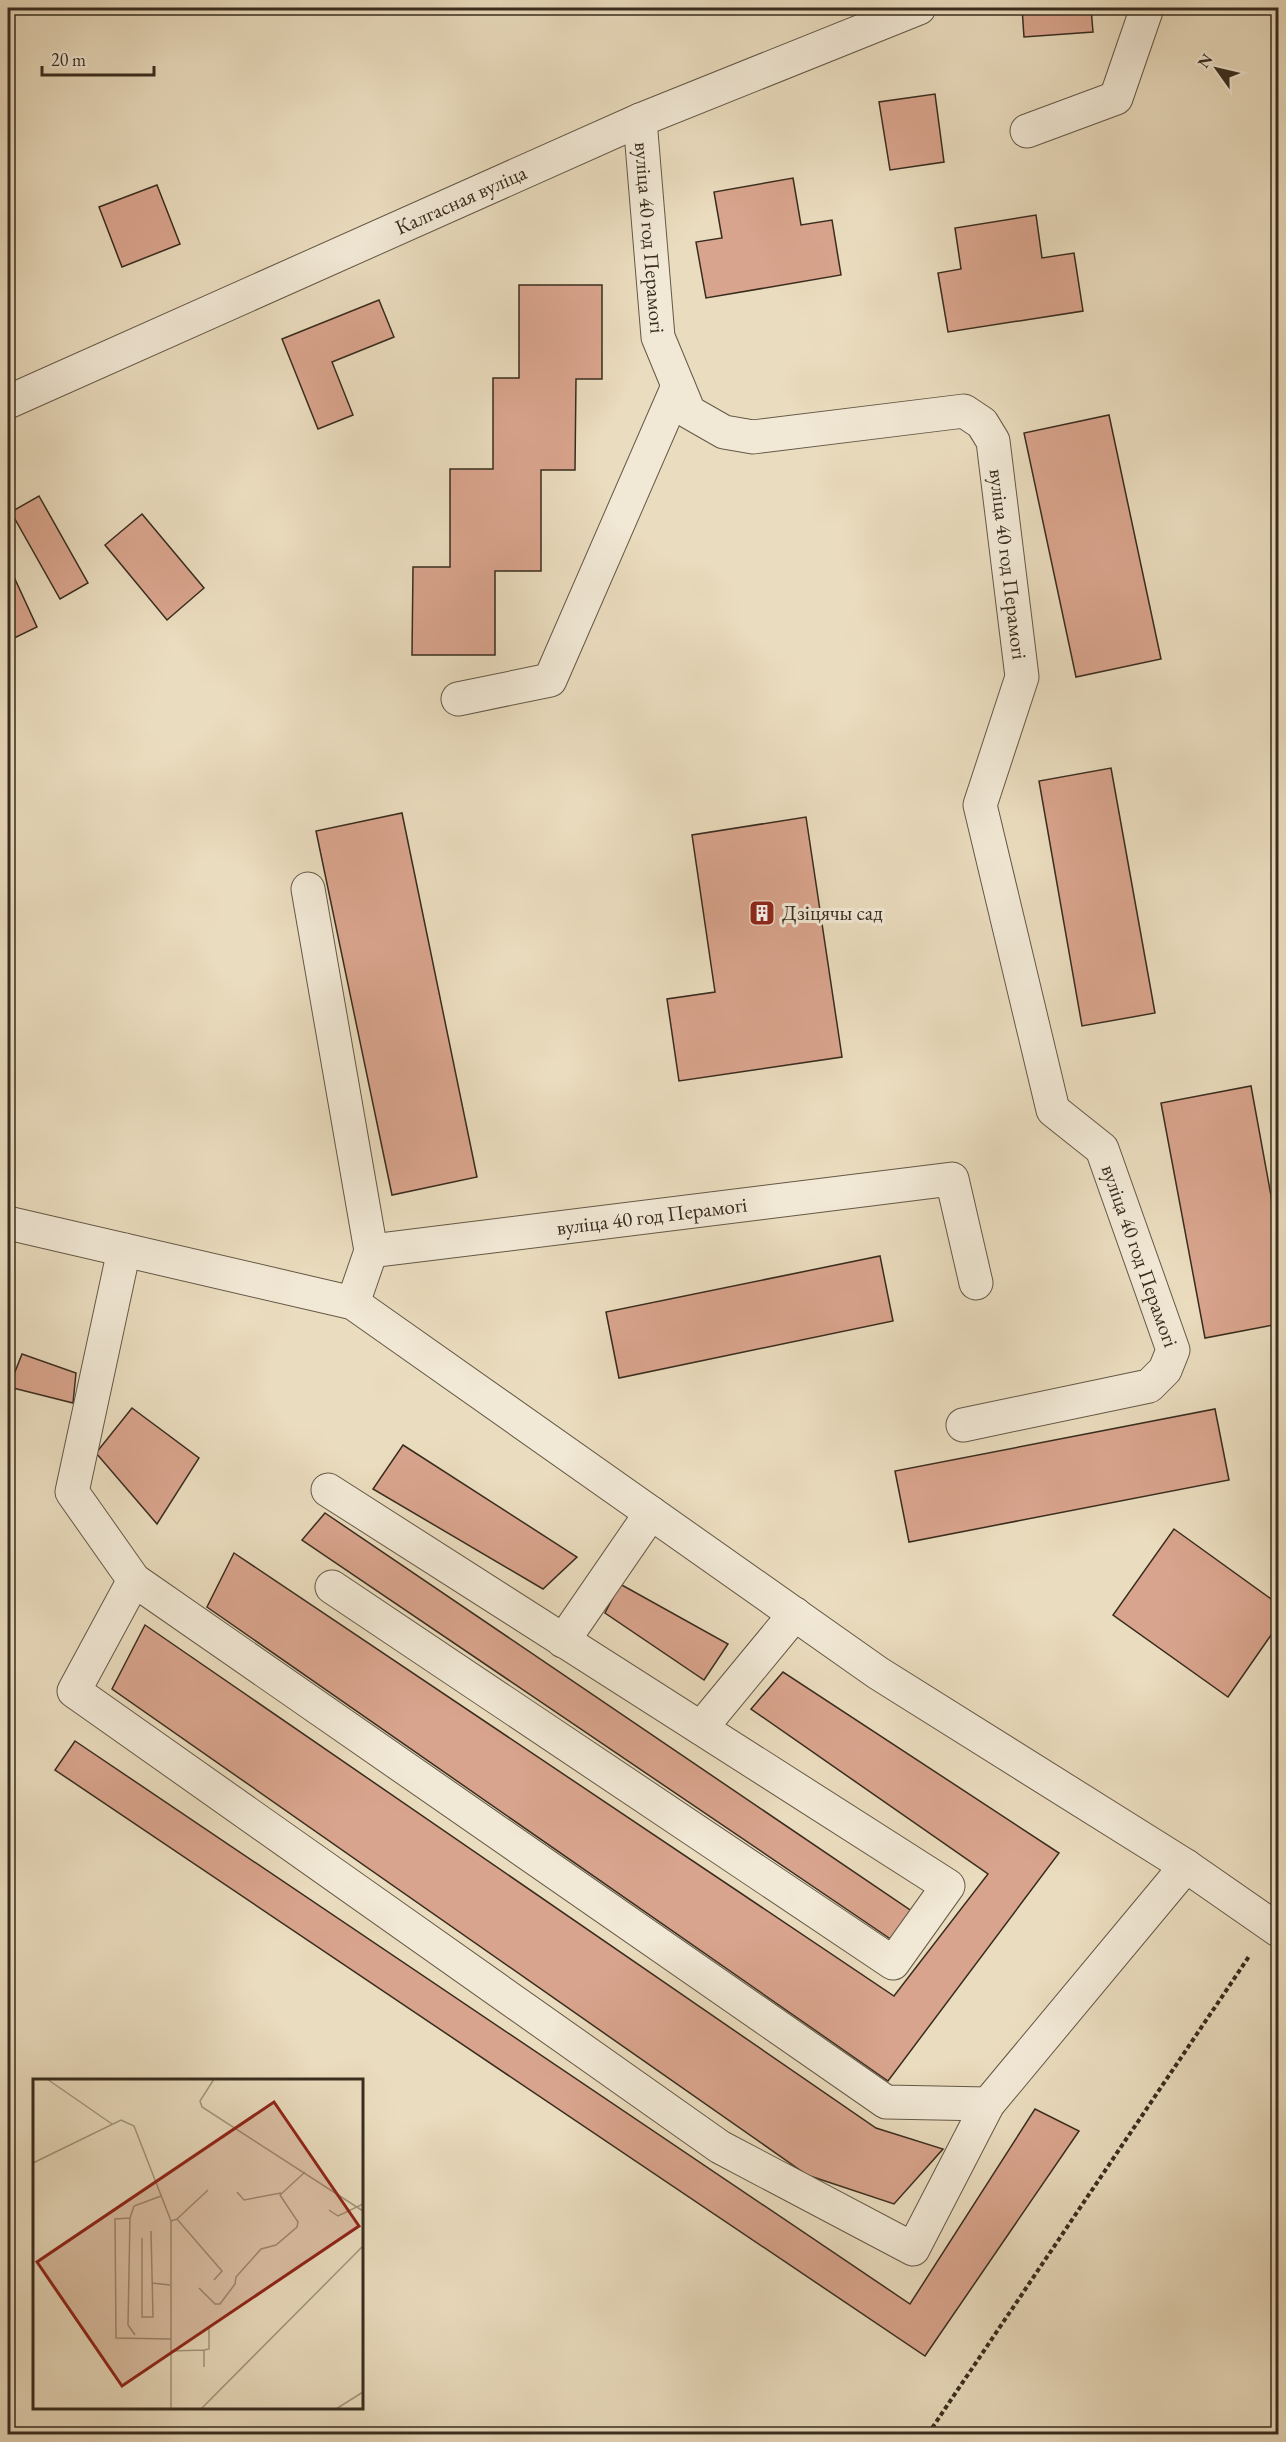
<svg xmlns="http://www.w3.org/2000/svg" width="1286" height="2442" font-family="'EB Garamond',serif">
<rect width="100%" height="100%" fill="#eadcbe"/>
<filter id="stains"><feTurbulence type="fractalNoise" baseFrequency=".00333" numOctaves="4"/><feColorMatrix values="0 0 0 0 .2 0 0 0 0 .09 0 0 0 0 .02 0 0 0 .5 -.17"/></filter>
<radialGradient id="worn" r=".72"><stop offset=".6" stop-color="#630" stop-opacity="0"/><stop offset="1" stop-color="#630" stop-opacity=".3"/></radialGradient>
<g fill="#d9a48d" stroke="#382c1e" stroke-width="1.5">
<polygon points="1022,8 1091,8 1093,32 1024,37"/>
<polygon points="935,94 944,162 890,170 879,102"/>
<polygon points="793,178 801,225 832,220 841,275 706,298 696,242 722,238 714,192"/>
<polygon points="157,185 180,244 122,267 99,207"/>
<polygon points="1036,215 1042,258 1074,253 1083,311 948,332 938,273 961,269 955,228"/>
<polygon points="519,285 602,285 602,379 576,379 575,470 541,470 541,571 495,571 495,655 412,655 413,567 450,567 450,469 493,469 493,378 519,378"/>
<polygon points="379,300 394,337 332,362 353,415 318,429 282,339"/>
<polygon points="1109,415 1161,659 1076,677 1024,433"/>
<polygon points="39,496 88,583 60,599 11,512"/>
<polygon points="142,514 204,588 167,620 105,545"/>
<polygon points="8,564 37,627 8,641"/>
<polygon points="1111,768 1155,1013 1082,1026 1039,781"/>
<polygon points="402,813 477,1177 392,1195 316,831"/>
<polygon points="806,817 842,1057 679,1081 667,999 715,992 692,835"/>
<polygon points="1251,1086 1278,1234 1278,1324 1205,1338 1161,1103"/>
<polygon points="880,1256 893,1321 619,1378 606,1312"/>
<polygon points="22,1354 76,1373 73,1403 9,1387"/>
<polygon points="132,1408 199,1458 157,1524 96,1453"/>
<polygon points="1215,1409 1229,1480 909,1542 895,1471"/>
<polygon points="403,1445 577,1557 543,1589 373,1489"/>
<polygon points="325,1513 916,1914 895,1942 302,1540"/>
<polygon points="1174,1529 1278,1604 1278,1625 1228,1697 1113,1615"/>
<polygon points="234,1553 894,1996 988,1874 751,1709 783,1672 1059,1853 888,2081 207,1607"/>
<polygon points="620,1584 728,1644 704,1680 605,1613"/>
<polygon points="145,1625 876,2128 943,2149 894,2204 807,2175 112,1689"/>
<polygon points="75,1741 910,2304 1035,2109 1079,2131 925,2356 55,1770"/>
</g>
<g fill="none" stroke-linecap="round" stroke-linejoin="round">
<g stroke="#645846" stroke-width="35">
<g id="minor">
<path id="s1" d="M640 120 658 337 689 412 724 432 753 437 964 411 982 423 993 441 1022 677 980 805 1053 1110 1102 1149 1173 1350 1165 1370 1149 1386 963 1425"/>
<polyline points="1027,131 1116,98 1147,8"/>
<path id="s2" d="M8 402 640 120 919 8"/>
<polyline points="458,699 550,680 678,386"/>
<polyline points="308,889 371,1251"/>
<polyline points="8,1223 353,1303 878,1673 1186,1866 1278,1930"/>
<polyline points="124,1250 72,1492 134,1580 886,2102 988,2104"/>
<path id="s3" d="M353 1303 371 1251 952 1179 976 1283"/>
<polyline points="328,1490 948,1886 893,1963 332,1587"/>
<polyline points="134,1580 74,1691 720,2147 913,2249 988,2104 1186,1866"/>
<polyline points="563,1641 651,1513"/>
<polyline points="701,1728 795,1614"/>
</g>
</g>
<polyline stroke="#382c1e" stroke-width="4" stroke-dasharray="4.5 3" stroke-linecap="butt" points="928,2434 1250,1955"/>
<use href="#minor" stroke="#f1e8d5" stroke-width="33"/>
</g>
<defs>
<g id="building-square" transform="scale(1.35)"><rect x="-9" y="-9" width="18" height="18" rx="4" fill="#8f2418" stroke="#f1e8d5"/><path d="M-4-6H4V6H1V3H-1V6H-4ZM-2.5-4.3h1.7v1.8h-1.7ZM.8-4.3h1.7v1.8H.8ZM-2.5-1h1.7V.8h-1.7ZM.8-1h1.7V.8H.8Z" fill="#fff"/></g>
</defs>
<g fill-rule="evenodd">
<use href="#building-square" x="762" y="913"/>
</g>
<g text-anchor="middle" stroke-width="6" stroke-linejoin="round" paint-order="stroke">
<g font-size="21" fill="#382c1e" stroke="#f1e8d5">
<text dy="7" stroke="none"><textPath href="#s2" startOffset="496">Калгасная вуліца</textPath></text>
<text dy="7" stroke="none"><textPath href="#s1" startOffset="118">вуліца 40 год Перамогі</textPath></text>
<text dy="7" stroke="none"><textPath href="#s1" startOffset="748">вуліца 40 год Перамогі</textPath></text>
<text dy="7" stroke="none"><textPath href="#s3" startOffset="338">вуліца 40 год Перамогі</textPath></text>
<text dy="7" stroke="none"><textPath href="#s1" startOffset="1486">вуліца 40 год Перамогі</textPath></text>
</g>
<g font-size="21" fill="#382c1e" stroke="#f1e8d5" text-anchor="start">
<text x="782" y="920">Дзіцячы сад</text>
</g>
</g>
<g transform="translate(33 2079)">
<rect width="330" height="330" fill="#eadcbe"/>
<path fill="none" stroke="#a3967e" stroke-width="1.5" d="M14 0 79 45M181 0 167 22 169 28 330 132M0 84 88 41 101 47 138 142V330M204 113 211 121 248 114M296 131 305 137 330 125M97 139 82 140 83 259 138 260M144 140 175 111M138 142 144 140 189 192 181 201M109 159V238H120L118 152M119 204 137 206M166 209 182 225H187L202 205 203 198 228 170 243 166 264 148 265 143 247 116 272 93M102 256 95 246 97 139 101 127 128 117M171 271 176 270V249M138 272 171 271V288M168 330 330 167M303 330 330 313"/>
<path fill="#8f2418" fill-opacity="0.15" stroke="#8f2418" stroke-width="3" d="M241 23 326 147 89 307 4 183Z"/>
<rect width="330" height="330" fill="none" stroke="#382c1e" stroke-width="3"/>
</g>
<rect width="1286" height="2442" fill="none" stroke="#eadcbe" stroke-width="30"/>
<rect x="9" y="9" width="1268" height="2424" fill="none" stroke="#382c1e" stroke-width="3"/>
<rect x="15" y="15" width="1256" height="2412" fill="none" stroke="#382c1e" stroke-width="1.5"/>
<g transform="translate(1217 69) rotate(304)" stroke="#f1e8d5" stroke-width="4.5" paint-order="stroke">
<path d="M0-4.5L10 22L0 15L-10 22Z" fill="#382c1e"/>
<text y="-9" font-size="16" font-weight="bold" text-anchor="middle" fill="#382c1e">N</text>
</g>
<path d="M42 66v9h112v-9" fill="none" stroke="#382c1e" stroke-width="3"/>
<text x="51" y="66" font-size="18" fill="#382c1e" stroke="#f1e8d5" stroke-width="4.5" paint-order="stroke">20 m</text>
<rect width="100%" height="100%" filter="url(#stains)"/>
<rect width="100%" height="100%" fill="url(#worn)"/>
</svg>
